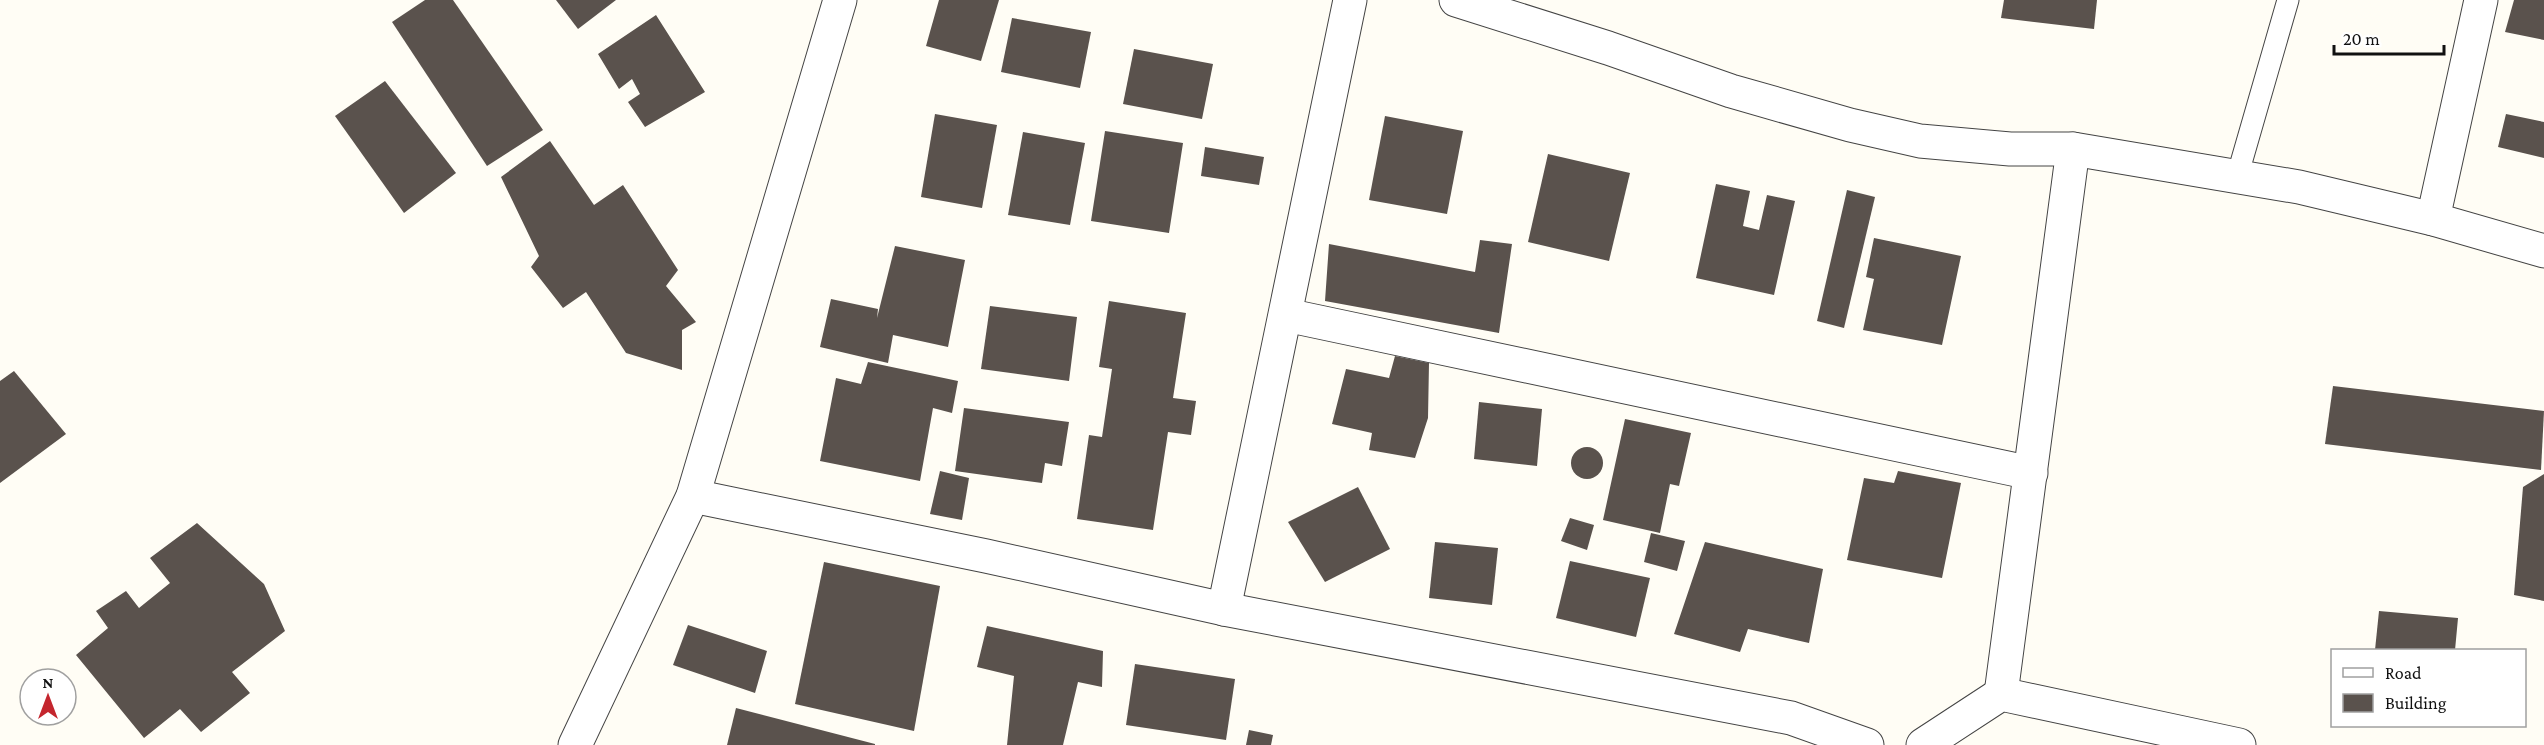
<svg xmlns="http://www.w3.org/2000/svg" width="2544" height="745" font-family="'Crimson Pro',serif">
<rect width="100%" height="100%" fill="#fffdf5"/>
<g fill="#5a524d">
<polygon points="425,0 453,0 543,130 487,166 392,22"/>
<polygon points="556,0 616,0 578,29"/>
<polygon points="939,0 999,0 981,61 926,46"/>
<polygon points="2004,0 2097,0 2094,29 2001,18"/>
<polygon points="2514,0 2544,0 2544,40 2505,32"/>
<polygon points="656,15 705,92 645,127 628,102 640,94 632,79 619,89 598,54"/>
<polygon points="1012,18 1091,32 1080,88 1001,72"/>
<polygon points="1134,49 1213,64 1202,119 1123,104"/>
<polygon points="385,81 456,173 404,213 335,116"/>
<polygon points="935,114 997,125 982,208 921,197"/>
<polygon points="2506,114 2544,122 2544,158 2498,147"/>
<polygon points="1385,116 1463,131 1447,214 1369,200"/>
<polygon points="1105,131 1183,143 1169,233 1091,221"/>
<polygon points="1023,132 1085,143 1070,225 1008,215"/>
<polygon points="550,141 594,205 623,185 678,270 666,286 696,322 682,330 682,370 626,353 586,292 563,308 531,267 539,256 501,177"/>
<polygon points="1205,147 1264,157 1259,185 1201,176"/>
<polygon points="1548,154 1630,173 1609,261 1528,242"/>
<polygon points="1716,184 1750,191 1743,226 1759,230 1767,195 1795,201 1774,295 1696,278"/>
<polygon points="1847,190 1875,197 1844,328 1817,321"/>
<polygon points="1874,238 1961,256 1942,345 1863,330 1874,279 1866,277"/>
<polygon points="1480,240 1512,244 1499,333 1325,301 1329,244 1475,272"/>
<polygon points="895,246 965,260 948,347 893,335 888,363 820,347 831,299 878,309 877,318"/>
<polygon points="1109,301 1186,313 1173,398 1196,401 1191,435 1168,432 1153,530 1077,519 1089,435 1102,437 1112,369 1099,367"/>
<polygon points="990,306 1077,317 1069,381 981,369"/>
<polygon points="1395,356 1429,363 1428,418 1415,458 1369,450 1372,433 1332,424 1346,369 1389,378"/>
<polygon points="868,362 958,381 952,413 933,408 920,481 820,461 836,378 861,384"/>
<polygon points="14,371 66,434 0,483 0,381"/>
<polygon points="2333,386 2544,411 2541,470 2325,444"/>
<polygon points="1479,402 1542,409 1537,466 1474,459"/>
<polygon points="964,408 1069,422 1062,466 1045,463 1042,483 955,471"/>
<polygon points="1625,419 1691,433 1679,486 1670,484 1660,533 1603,520"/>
<circle cx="1587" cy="463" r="16"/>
<polygon points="940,471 969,478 962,520 930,514"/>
<polygon points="1898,471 1961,483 1942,578 1847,560 1864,478 1894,483"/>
<polygon points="2544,474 2544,601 2514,595 2523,487"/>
<polygon points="1358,487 1390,549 1325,582 1288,522"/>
<polygon points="1570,518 1594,525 1587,550 1561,541"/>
<polygon points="197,523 264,584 285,631 232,672 250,693 201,732 180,709 144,738 76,655 108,628 96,611 126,591 139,608 170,583 150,558"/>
<polygon points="1651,533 1685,541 1677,571 1644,562"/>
<polygon points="1435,542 1498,548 1492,605 1429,598"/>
<polygon points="1705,542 1823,569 1809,643 1748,629 1740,652 1674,634"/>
<polygon points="1570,561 1650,578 1636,637 1556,618"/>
<polygon points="824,562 940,586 914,731 795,704"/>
<polygon points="2379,611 2458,618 2455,650 2375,650"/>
<polygon points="688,625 767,651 755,693 673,665"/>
<polygon points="987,626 1103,651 1102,687 1078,682 1063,745 1007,745 1014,676 977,667"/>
<polygon points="1135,664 1235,679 1226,740 1126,725"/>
<polygon points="736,708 875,744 875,745 727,745"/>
<polygon points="1249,730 1273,735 1271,745 1246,745"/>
</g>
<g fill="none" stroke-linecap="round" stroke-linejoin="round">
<g stroke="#444" stroke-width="23">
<polyline id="service" points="2237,177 2288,0"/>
</g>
<g stroke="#444" stroke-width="35">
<g id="minor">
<polyline points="2433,219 2481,0"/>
<polyline points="1286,315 2031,473"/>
<polyline points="693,496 986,556 1224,609 1791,718 1867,745"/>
<polyline points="1224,609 1350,0"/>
<polyline points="2001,694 2073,149"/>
<polyline points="1923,745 2001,694 2239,745"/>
</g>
</g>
<g stroke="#444" stroke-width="35">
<g id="tertiary">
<polyline points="1456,0 1608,48 1731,91 1850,125 1920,141 2010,149 2073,149 2299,187 2433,219 2544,251"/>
<polyline points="575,745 693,496 840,0"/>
</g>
</g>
<use href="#service" stroke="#fff" stroke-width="21"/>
<use href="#minor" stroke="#fff" stroke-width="33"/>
<use href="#tertiary" stroke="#fff" stroke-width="33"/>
</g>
<rect x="2331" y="649" width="195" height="78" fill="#ffffff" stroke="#a0a0a0" stroke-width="1.5"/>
<rect x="2343" y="668" width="30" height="9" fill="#ffffff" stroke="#a0a0a0" stroke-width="1.5"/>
<text x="2385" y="679" font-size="18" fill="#111111">Road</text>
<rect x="2343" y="694" width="30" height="18" fill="#5a524d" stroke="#a0a0a0" stroke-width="1.5"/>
<text x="2385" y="709" font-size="18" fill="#111111">Building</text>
<g transform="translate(48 697)"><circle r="28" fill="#ffffff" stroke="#a0a0a0" stroke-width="1.5"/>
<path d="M0-4.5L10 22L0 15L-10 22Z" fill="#c4262e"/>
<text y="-9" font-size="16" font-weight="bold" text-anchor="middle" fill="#111111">N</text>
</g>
<path d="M2334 45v9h110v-9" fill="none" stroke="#111111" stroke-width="3"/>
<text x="2343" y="45" font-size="18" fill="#111111" stroke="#ffffff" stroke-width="4.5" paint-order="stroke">20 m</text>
</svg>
